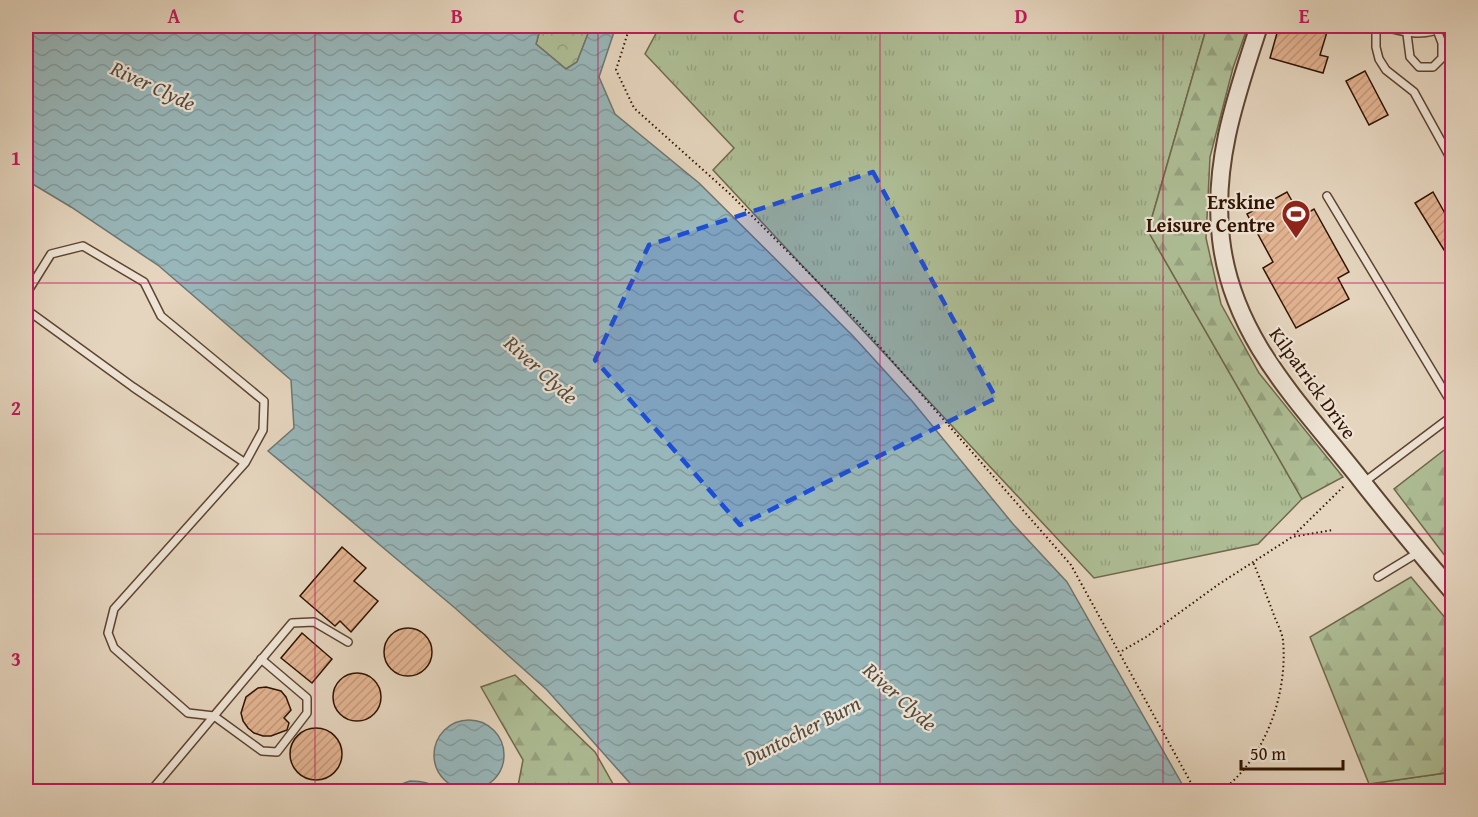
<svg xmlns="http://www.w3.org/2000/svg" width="1478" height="817" font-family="'Gentium Book Plus',serif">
<defs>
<pattern id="grass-tufts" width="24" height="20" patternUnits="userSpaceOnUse" patternTransform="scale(1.5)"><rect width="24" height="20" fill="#aebe96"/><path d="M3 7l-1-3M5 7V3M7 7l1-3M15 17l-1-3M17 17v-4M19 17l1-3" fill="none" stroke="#96a280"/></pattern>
<pattern id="forest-firs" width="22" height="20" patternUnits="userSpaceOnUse" patternTransform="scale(1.5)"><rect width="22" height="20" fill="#aebe96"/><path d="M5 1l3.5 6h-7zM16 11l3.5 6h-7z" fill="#96a280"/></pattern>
<pattern id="park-crowns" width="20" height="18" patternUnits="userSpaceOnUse" patternTransform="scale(1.5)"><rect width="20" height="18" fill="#aebe96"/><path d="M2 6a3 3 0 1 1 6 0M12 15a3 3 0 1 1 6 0" fill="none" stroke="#96a280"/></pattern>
<pattern id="water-waves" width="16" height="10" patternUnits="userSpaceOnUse" patternTransform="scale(1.5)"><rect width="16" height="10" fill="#98b7ba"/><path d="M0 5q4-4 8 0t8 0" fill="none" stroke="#839c9e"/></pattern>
<pattern id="building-hatch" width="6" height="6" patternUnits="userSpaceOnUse" patternTransform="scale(1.5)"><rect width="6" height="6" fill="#e2b391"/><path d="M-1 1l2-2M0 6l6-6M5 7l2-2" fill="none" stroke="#c2997b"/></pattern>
</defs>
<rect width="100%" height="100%" fill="#e5d5be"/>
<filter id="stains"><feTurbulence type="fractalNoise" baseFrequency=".00333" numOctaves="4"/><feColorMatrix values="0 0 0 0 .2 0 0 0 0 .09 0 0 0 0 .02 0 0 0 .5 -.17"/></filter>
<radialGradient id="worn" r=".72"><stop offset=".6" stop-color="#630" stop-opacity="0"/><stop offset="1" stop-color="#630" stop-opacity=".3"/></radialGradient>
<g fill="url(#grass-tufts)" stroke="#70684b" stroke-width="1.5">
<polygon points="660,26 1207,26 1148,231 1302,499 1258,544 1094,578 713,170 734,148 645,54"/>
<polygon points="1452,772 1452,791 1367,791 1369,784"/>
</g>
<g fill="url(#forest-firs)" stroke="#70684b" stroke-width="1.5">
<polygon points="1207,26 1248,26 1233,68 1210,157 1206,238 1221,304 1259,373 1343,477 1302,499 1148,231"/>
<polygon points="1452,444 1452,565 1394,489"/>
<polygon points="1411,577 1452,626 1452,772 1369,784 1310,637"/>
<polygon points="515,675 595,752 617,791 517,791 523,760 481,687"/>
</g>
<polygon fill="url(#park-crowns)" stroke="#70684b" stroke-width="1.5" points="541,26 591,26 577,62 566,69 536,44"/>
<g fill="url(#water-waves)" stroke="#6f7570" stroke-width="1.5">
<polygon points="26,26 541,26 536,44 566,69 577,62 591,26 616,26 599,77 615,114 699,183 853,336 912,401 1013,524 1067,582 1186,791 637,791 547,690 455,608 268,451 294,428 291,380 159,266 71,207 26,180"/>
<circle cx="469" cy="755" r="35"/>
<path d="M410 781C423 781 431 783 441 791H391L399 785Z"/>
</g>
<g fill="url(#building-hatch)" stroke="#311300" stroke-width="1.5">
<polygon points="1279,26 1304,26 1327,32 1320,55 1328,57 1323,73 1270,58"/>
<polygon points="1365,71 1388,115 1369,125 1346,81"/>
<polygon points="1287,192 1301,217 1314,209 1349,272 1338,278 1349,299 1296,328 1263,268 1273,262 1247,214"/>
<polygon points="1433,192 1452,226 1452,245 1444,250 1415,203"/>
<polygon points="342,547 366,568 354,581 378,601 351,632 340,621 335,626 300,596"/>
<circle cx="408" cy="652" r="24"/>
<polygon points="302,633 332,659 312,683 281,658"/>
<circle cx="357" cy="697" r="24"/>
<polygon points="266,687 281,691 286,697 291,710 284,718 289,723 287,730 271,736 263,736 254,733 248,728 243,721 241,713 246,697 258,688"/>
<circle cx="316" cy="754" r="26"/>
</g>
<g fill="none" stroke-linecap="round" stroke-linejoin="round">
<g stroke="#5e4430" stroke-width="10">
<g id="service">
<polyline points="1376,26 1376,47 1379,59 1386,70 1414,92 1452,161"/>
<path d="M1381 26C1402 32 1425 38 1445 26"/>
<polyline points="1407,34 1410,57 1419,67 1433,67 1442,58 1442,43 1437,30"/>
<polyline points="1327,196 1452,404"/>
<polyline points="245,463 133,387 27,310 28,291 51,254 83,246 144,282 161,316 264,401 263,430 245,463 114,609 108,633 114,648 188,713 214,716 262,751 277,752 307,713 307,698 261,659"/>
<polyline points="1363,483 1452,416"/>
<polyline points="1378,577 1419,552"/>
<polyline points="150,792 292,623 314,622 348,642"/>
</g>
</g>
<g stroke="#5e4430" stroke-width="20">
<path id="tertiary" d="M1259 26C1236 96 1212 164 1221 239 1232 337 1299 402 1357 475 1388 515 1420 553 1452 591"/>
</g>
<g stroke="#311300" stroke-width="2" stroke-dasharray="1.5 3" stroke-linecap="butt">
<polyline points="630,26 616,70 634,108 730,194 858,322 1071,565 1196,792"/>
<polyline points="1294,535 1345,485"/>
<polyline points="1122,651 1146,637 1219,584 1292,537 1333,530"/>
<path d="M1220 792C1265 759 1288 695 1283 640 1282 633 1278 625 1275 618 1268 599 1261 581 1253 562"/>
</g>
<use href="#service" stroke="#eee4d5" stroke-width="7"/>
<use href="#tertiary" stroke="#eee4d5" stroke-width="16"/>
</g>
<path fill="#1d4ed8" fill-opacity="0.2" stroke="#1d4ed8" stroke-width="4.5" stroke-dasharray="12 8" stroke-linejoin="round" d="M873 172 996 398 740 525 595 360 649 245Z"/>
<path fill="none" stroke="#c2185b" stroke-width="1.5" stroke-opacity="0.55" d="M315 26V792M598 26V792M880 26V792M1163 26V792M26 283H1452M26 534H1452"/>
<defs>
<g id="stadium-pin" transform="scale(1.5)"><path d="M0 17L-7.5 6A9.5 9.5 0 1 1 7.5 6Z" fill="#8f2418" stroke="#eee4d5"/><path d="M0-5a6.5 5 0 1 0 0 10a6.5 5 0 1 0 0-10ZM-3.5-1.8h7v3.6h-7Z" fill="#fff"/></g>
</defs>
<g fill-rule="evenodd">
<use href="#stadium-pin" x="1296" y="214"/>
</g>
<g text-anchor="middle" stroke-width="4.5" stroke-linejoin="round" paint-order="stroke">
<g font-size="20" font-weight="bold" fill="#311300" stroke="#eee4d5" text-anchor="end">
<text x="1275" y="209">Erskine<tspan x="1275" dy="23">Leisure Centre</tspan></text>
</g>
<g font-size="20" fill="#311300" stroke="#eee4d5">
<text transform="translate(1313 383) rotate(54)" y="7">Kilpatrick Drive</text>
</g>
<g font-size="21" font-style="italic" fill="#554c41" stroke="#eee4d5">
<text transform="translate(153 86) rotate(25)" y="7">River Clyde</text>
<text transform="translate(541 370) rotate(42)" y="7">River Clyde</text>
<text transform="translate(900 697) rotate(42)" y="7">River Clyde</text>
<text transform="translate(802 731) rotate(-27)" y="7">Duntocher Burn</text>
</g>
</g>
<rect width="1478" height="817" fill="none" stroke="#e5d5be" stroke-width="66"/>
<path d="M1241 760v9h102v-9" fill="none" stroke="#311300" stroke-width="3"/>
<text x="1250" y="760" font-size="18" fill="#311300" stroke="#eee4d5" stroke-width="4.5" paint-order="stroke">50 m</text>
<rect x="33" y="33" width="1412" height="751" fill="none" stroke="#c2185b" stroke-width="2"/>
<g font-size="20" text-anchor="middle" font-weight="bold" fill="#c2185b">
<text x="174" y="23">A</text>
<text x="457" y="23">B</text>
<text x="739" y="23">C</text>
<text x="1021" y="23">D</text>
<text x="1304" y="23">E</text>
<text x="16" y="165">1</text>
<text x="16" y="415">2</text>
<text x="16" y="666">3</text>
</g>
<rect width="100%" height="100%" filter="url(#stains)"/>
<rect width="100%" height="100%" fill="url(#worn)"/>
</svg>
